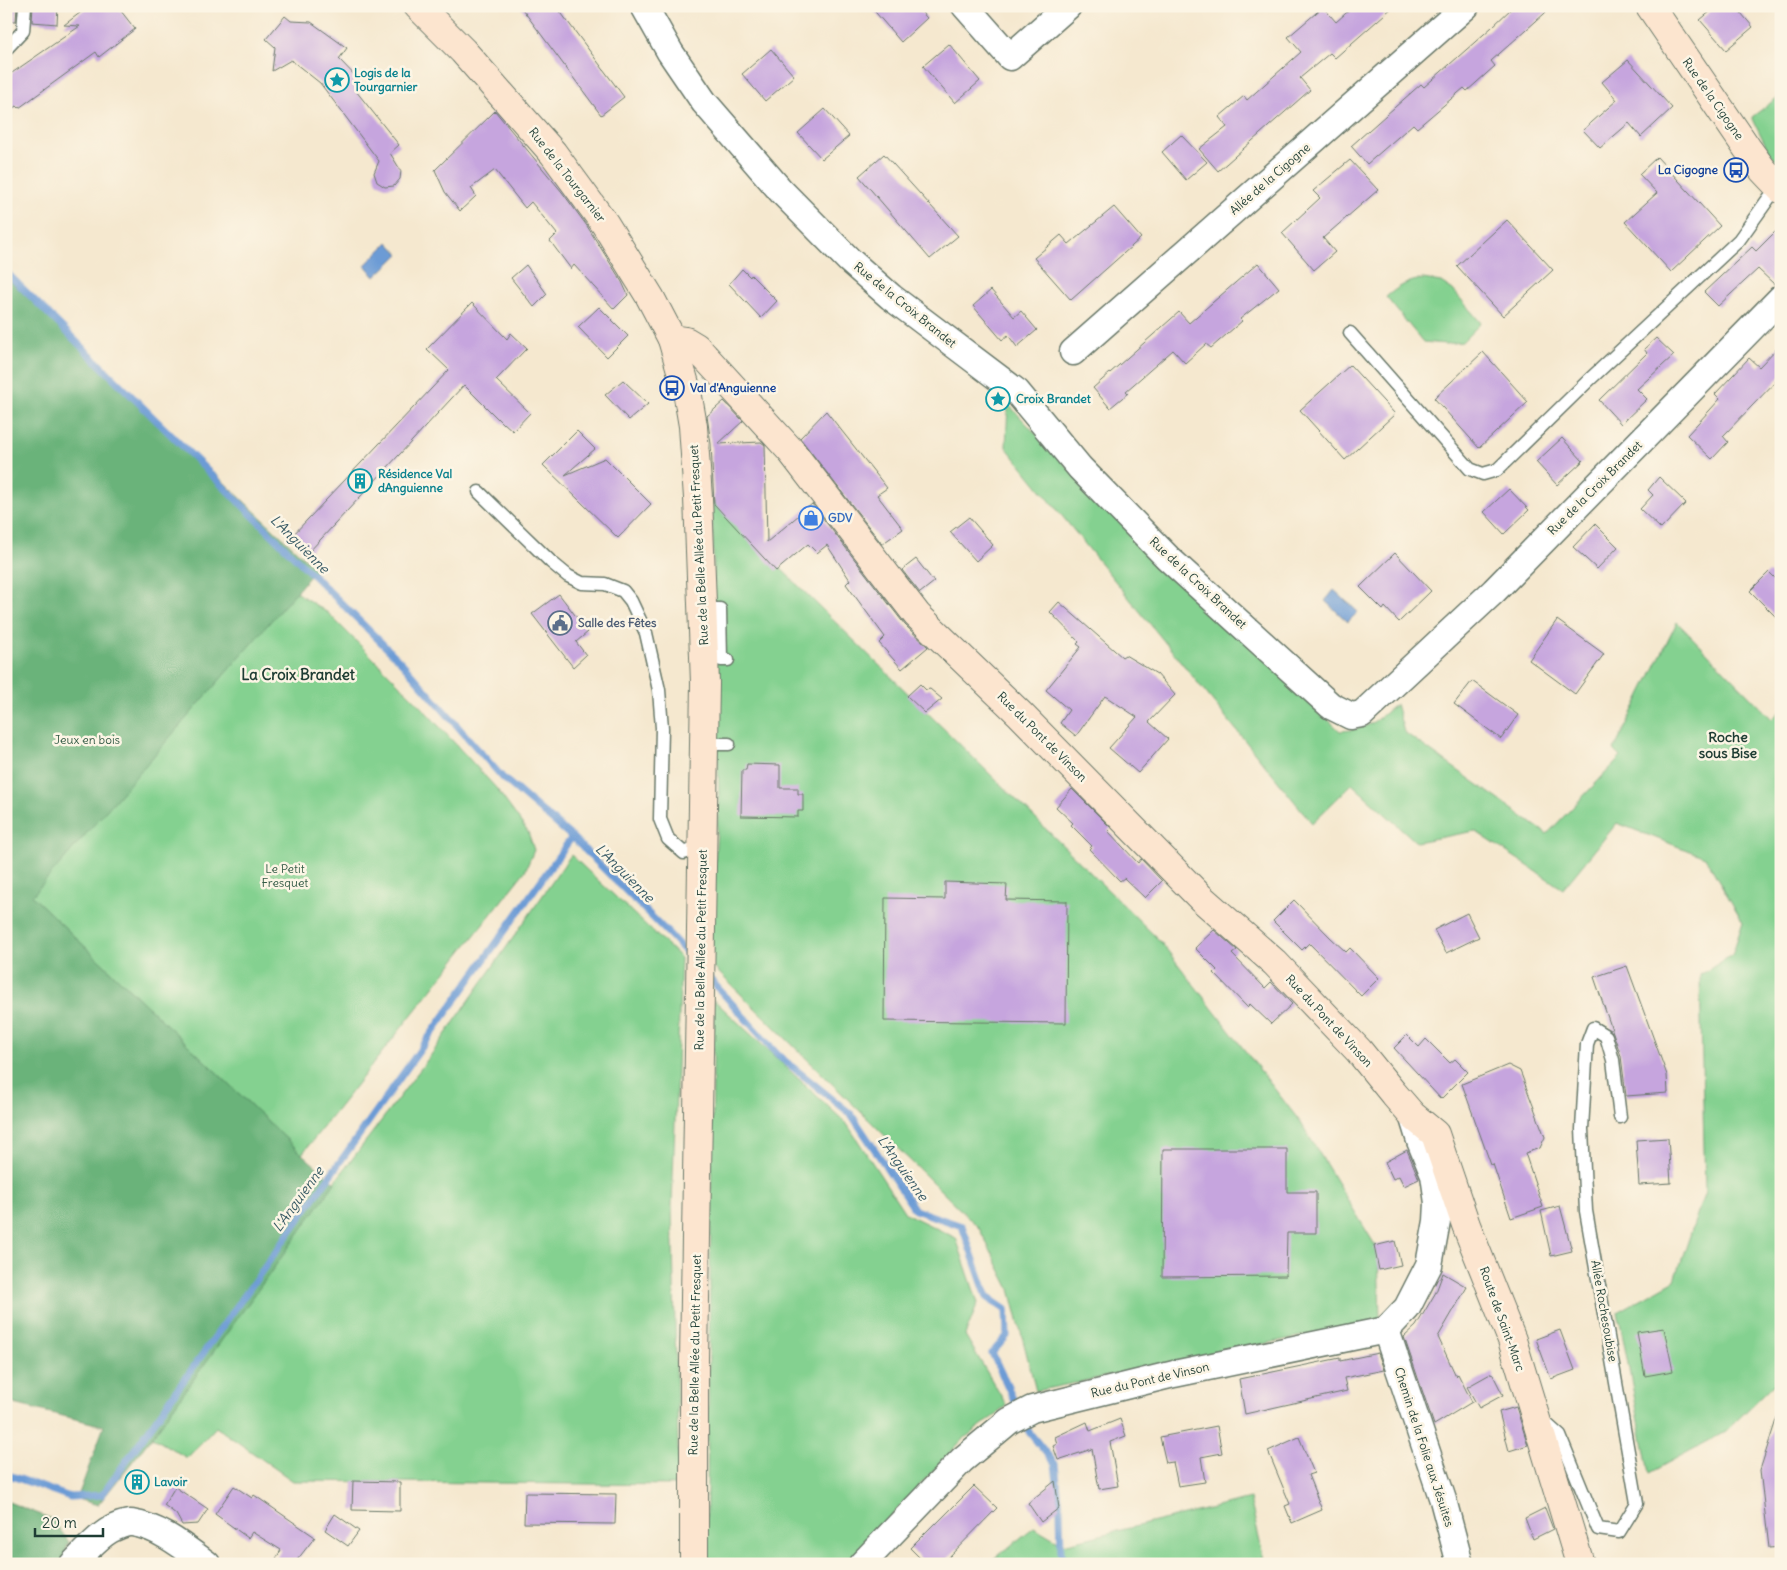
<svg xmlns="http://www.w3.org/2000/svg" width="1787" height="1570" font-family="Delius,sans-serif">
<rect width="100%" height="100%" fill="#fcf5e5"/>
<filter id="ink" filterUnits="userSpaceOnUse"><feTurbulence type="fractalNoise" baseFrequency=".02" numOctaves="2"/><feDisplacementMap in="SourceGraphic" scale="10" xChannelSelector="R" yChannelSelector="G"/><feConvolveMatrix kernelMatrix="1 2 1 2 8 2 1 2 1" color-interpolation-filters="sRGB"/></filter>
<filter id="wash" filterUnits="userSpaceOnUse"><feTurbulence type="fractalNoise" baseFrequency=".0096" numOctaves="4" result="noise"/><feDisplacementMap in="SourceGraphic" scale="20" xChannelSelector="R" yChannelSelector="G"/><feGaussianBlur stdDeviation="1.12" result="paint"/><feColorMatrix in="noise" values="0 0 0 0 0 0 0 0 0 0 0 0 0 0 0 0 0 1.4 0 .05"/><feComposite in="paint" operator="in"/></filter>
<g filter="url(#wash)">
<rect width="100%" height="100%" fill="#f5e8cf"/>
<g fill="#84d190" stroke="#528762">
<polygon points="1781,95 1781,165 1769,152 1752,117"/>
<path d="M1423 279 1441 282 1453 290 1481 323 1462 342 1446 344 1423 342 1386 297C1398 287 1407 281 1423 279Z"/>
<path d="M1008 404 1101 503 1340 731C1369 729 1374 722 1396 704L1404 732 1547 834 1621 757 1614 750 1677 622 1772 719 1781 711V1377L1725 1432 1649 1473 1618 1312 1675 1280 1705 1191 1700 975 1732 955 1743 922 1705 857 1617 823 1563 889 1475 831 1416 842 1352 784 1312 823 1006 447Z"/>
<polygon points="712,501 1160,941 1301,1123 1378,1250 1380,1320 1036,1391 1010,1289 979,1228 708,962 719,801"/>
<polygon points="294,591 328,613 414,699 496,788 528,832 534,850 525,871 302,1154 32,896 6,751"/>
<polygon points="571,855 681,958 672,1205 679,1485 293,1481 216,1427 187,1458 152,1437 334,1183 431,1055"/>
<polygon points="714,1000 847,1124 905,1213 956,1238 978,1303 965,1335 1007,1406 962,1440 846,1564 706,1564"/>
<polygon points="1250,1499 1265,1564 988,1564 1034,1527 1063,1544"/>
</g>
<g fill="#6bb37a" stroke="#457857">
<polygon points="6,277 316,569 32,896 302,1154 335,1183 152,1437 98,1505 77,1499 104,1426 6,1402"/>
<polygon points="6,1501 52,1519 69,1542 61,1564 6,1564"/>
</g>
<g fill="#6c9bd5" stroke="#466c84">
<polygon points="388,242 399,254 375,277 365,265"/>
<polygon points="1334,590 1358,612 1348,622 1325,601"/>
</g>
<g fill="none" stroke-linecap="round" stroke-linejoin="round">
<g stroke="#6c9bd5" stroke-width="7">
<polyline points="6,272 402,663 503,778 572,837 671,936 692,959"/>
<polyline points="709,978 779,1056 851,1114 915,1210 962,1226 987,1297 1006,1310 1007,1336 992,1353 1029,1432 1055,1464 1060,1509 1061,1552 1067,1564"/>
<polyline points="6,1474 70,1497 102,1495 572,837"/>
</g>
</g>
<g id="blocks">
<g fill="#c6a5de">
<polygon points="6,6 17,6 16,21 6,21"/>
<polygon points="33,6 58,6 57,24 32,22"/>
<polygon points="89,6 117,6 135,29 99,57 96,52 19,108 17,106 6,112 6,77 80,26 64,25"/>
<polygon points="520,6 556,6 624,97 601,115"/>
<polygon points="870,6 916,6 927,18 901,42"/>
<polygon points="1354,6 1394,6 1335,58 1330,53 1300,78 1310,90 1218,171 1199,149 1227,127 1219,117 1244,96 1247,100 1301,52 1288,37 1323,7 1336,22"/>
<polygon points="1514,6 1553,6 1491,61 1495,66 1467,91 1464,88 1417,128 1413,124 1367,164 1351,146 1421,84 1424,87 1492,27"/>
<polygon points="1717,6 1735,6 1753,27 1726,50 1700,20"/>
<polygon points="285,16 291,21 311,22 347,48 339,59 362,83 356,91 399,145 390,153 401,171 400,179 394,186 385,187 377,182 374,173 379,161 320,83 291,60 272,71 275,47 266,39"/>
<polygon points="949,44 980,81 955,103 923,66"/>
<polygon points="771,49 794,76 765,101 742,74"/>
<polygon points="1628,60 1672,108 1641,137 1629,123 1600,148 1583,130 1617,100 1602,82"/>
<polygon points="825,109 849,136 822,159 798,133"/>
<polygon points="495,111 562,192 587,226 622,282 628,295 614,309 574,265 571,269 550,241 557,234 531,202 525,208 495,170 471,188 476,196 460,211 445,192 435,170"/>
<polygon points="1181,135 1207,162 1186,180 1162,152"/>
<polygon points="884,154 958,236 930,259 859,176"/>
<polygon points="1657,157 1720,226 1671,272 1625,222 1657,193 1639,174"/>
<polygon points="1350,160 1378,190 1323,238 1335,252 1314,270 1282,233 1320,198 1313,191"/>
<polygon points="1114,207 1141,238 1071,300 1034,258 1061,235 1069,244"/>
<polygon points="1507,220 1553,270 1503,316 1457,266"/>
<polygon points="1781,226 1781,283 1775,285 1758,269 1718,306 1704,292 1752,247 1756,251"/>
<polygon points="1258,263 1279,288 1240,319 1242,321 1211,348 1206,344 1185,363 1173,350 1126,391 1128,393 1110,408 1093,388 1179,312 1189,323"/>
<polygon points="526,265 547,294 534,307 511,278"/>
<polygon points="742,269 750,277 751,275 777,301 761,318 729,284"/>
<polygon points="991,290 1014,317 1021,311 1037,330 1017,347 1008,335 1002,340 973,306"/>
<polygon points="472,303 507,339 511,333 527,348 496,380 530,413 513,431 504,423 503,424 464,385 308,553 291,537 449,370 427,349"/>
<polygon points="599,307 628,336 607,357 578,327"/>
<polygon points="1656,338 1674,355 1637,389 1647,399 1621,424 1599,400 1647,353 1644,349"/>
<polygon points="1781,344 1781,376 1723,436 1728,442 1712,459 1687,435 1720,399 1715,394 1749,358 1759,367"/>
<polygon points="1483,352 1528,402 1479,448 1434,398"/>
<polygon points="1350,365 1395,414 1345,460 1300,410"/>
<polygon points="623,380 648,404 629,420 605,395"/>
<polygon points="724,401 743,421 718,444 761,442 765,445 767,542 812,504 905,625 928,647 902,669 879,643 885,637 846,584 850,580 827,545 817,553 808,544 776,571 714,504 711,444 707,416"/>
<polygon points="826,411 887,488 877,495 903,529 882,544 800,438"/>
<polygon points="577,431 595,449 565,475 605,458 651,504 618,538 543,465"/>
<polygon points="1562,438 1583,461 1557,485 1536,462"/>
<polygon points="1659,477 1686,503 1661,529 1640,509 1653,495 1648,490"/>
<polygon points="1509,489 1529,510 1504,534 1484,512"/>
<polygon points="969,517 993,545 976,561 950,532"/>
<polygon points="1595,524 1618,547 1597,569 1573,547"/>
<polygon points="1395,553 1431,591 1399,622 1385,607 1383,610 1360,587"/>
<polygon points="916,559 934,582 920,593 902,570"/>
<polygon points="1769,572 1781,584 1781,622 1750,591"/>
<polygon points="559,594 588,632 576,642 586,655 573,667 532,614"/>
<polygon points="1059,602 1122,657 1125,655 1157,674 1175,695 1149,722 1168,739 1138,773 1109,748 1137,717 1105,696 1076,736 1060,723 1069,710 1046,690 1081,647 1077,644 1079,642 1050,612"/>
<polygon points="1557,620 1604,654 1575,694 1529,660"/>
<polygon points="1472,681 1518,715 1501,739 1454,704"/>
<polygon points="920,684 926,690 930,689 942,699 925,713 907,696"/>
<polygon points="747,764 780,765 780,788 798,788 798,794 803,794 803,811 798,811 798,817 741,816 742,770 746,770"/>
<polygon points="1072,789 1111,828 1108,831 1138,863 1141,859 1162,881 1145,898 1124,878 1120,881 1089,849 1092,846 1071,825 1073,823 1056,807"/>
<polygon points="945,882 1007,884 1006,900 1067,901 1066,1023 884,1021 885,898 945,899"/>
<polygon points="1294,900 1330,937 1346,952 1350,948 1379,978 1361,996 1309,943 1302,950 1273,921"/>
<polygon points="1467,913 1479,937 1446,953 1434,930"/>
<polygon points="1214,930 1237,950 1232,954 1265,988 1271,982 1292,1004 1271,1024 1250,1004 1247,1007 1214,973 1217,970 1195,948"/>
<polygon points="1627,966 1667,1075 1668,1093 1626,1096 1621,1056 1594,977"/>
<polygon points="1407,1035 1419,1047 1426,1039 1450,1063 1455,1059 1468,1072 1441,1099 1394,1048"/>
<polygon points="1508,1065 1520,1071 1545,1137 1540,1148 1525,1153 1543,1207 1511,1218 1493,1164 1491,1165 1462,1084"/>
<polygon points="1668,1138 1671,1183 1639,1185 1636,1140"/>
<polygon points="1163,1149 1287,1149 1287,1192 1316,1192 1316,1233 1287,1233 1286,1276 1162,1277"/>
<polygon points="1407,1150 1419,1179 1404,1186 1399,1176 1393,1179 1385,1162"/>
<polygon points="1560,1206 1572,1251 1551,1256 1541,1211"/>
<polygon points="1395,1241 1401,1265 1379,1270 1374,1246"/>
<polygon points="1443,1273 1467,1287 1438,1337 1456,1376 1458,1374 1472,1402 1434,1425 1404,1337 1416,1326 1436,1292"/>
<polygon points="1664,1328 1673,1371 1645,1376 1637,1332"/>
<polygon points="1560,1330 1575,1370 1551,1379 1536,1339"/>
<polygon points="1378,1353 1384,1370 1344,1378 1347,1391 1245,1414 1239,1379 1340,1358 1340,1361"/>
<polygon points="1492,1373 1503,1395 1479,1408 1467,1387"/>
<polygon points="1516,1407 1528,1445 1509,1451 1499,1412"/>
<polygon points="1777,1417 1781,1418 1781,1547 1769,1548 1760,1470"/>
<polygon points="1120,1419 1126,1436 1110,1442 1118,1486 1099,1489 1092,1449 1058,1460 1053,1446 1057,1444 1055,1437 1087,1422 1090,1431"/>
<polygon points="1217,1426 1222,1453 1201,1457 1205,1482 1178,1486 1173,1462 1166,1463 1160,1437"/>
<polygon points="1299,1437 1314,1473 1308,1475 1322,1510 1292,1523 1285,1506 1290,1504 1268,1451"/>
<polygon points="353,1481 400,1482 400,1511 352,1510"/>
<polygon points="1055,1481 1059,1508 1041,1522 1028,1503"/>
<polygon points="234,1486 252,1498 254,1495 315,1537 294,1564 273,1564 281,1550 252,1532 248,1538 215,1514"/>
<polygon points="974,1486 997,1508 942,1564 926,1564 910,1548 935,1523 936,1524"/>
<polygon points="175,1487 208,1509 198,1524 182,1525 176,1514 164,1505"/>
<polygon points="525,1493 616,1494 615,1524 524,1523"/>
<polygon points="1545,1508 1553,1529 1533,1539 1525,1518"/>
<polygon points="335,1514 359,1531 348,1546 325,1530"/>
</g>
</g>
</g>
<g filter="url(#ink)">
<use href="#blocks" fill-opacity="0" stroke="#6a796a" stroke-width="1"/>
<g fill="none" stroke-linecap="round" stroke-linejoin="round">
<g stroke="#6a796a" stroke-width="15">
<g id="lane">
<polyline points="6,49 23,31 25,6"/>
<polyline points="1350,333 1470,469 1483,474 1497,470 1588,381 1739,240 1769,198 1779,187"/>
<polyline points="479,492 551,562 568,576 582,583 605,584 623,591 631,601 646,633 659,690 662,728 660,819 668,839 684,853 702,846"/>
<polyline points="701,609 720,609 721,660 728,660"/>
<polyline points="704,744 729,744"/>
<polyline points="1541,1419 1560,1436 1598,1529 1619,1532 1637,1503 1586,1211 1582,1129 1587,1044 1593,1028 1606,1036 1613,1060 1620,1117"/>
</g>
</g>
<g stroke="#6a796a" stroke-width="29">
<g id="street">
<polyline points="644,6 670,52 704,102 781,191 849,260 891,297 1017,392 1080,468 1168,558 1331,706 1351,716 1362,714 1494,591 1781,298"/>
<polyline points="965,6 1010,57 1068,6"/>
<polyline points="1073,352 1466,6"/>
<polyline points="1386,1330 1443,1500 1460,1564"/>
<path d="M73 1564C85 1552 96 1538 110 1530 115 1527 127 1522 132 1523 160 1527 185 1548 207 1564"/>
<polyline points="862,1564 962,1460 1009,1421 1032,1409 1174,1374 1386,1330 1407,1308 1429,1265 1437,1221 1438,1203 1434,1175 1420,1141 1412,1115"/>
</g>
</g>
<g stroke="#6a796a" stroke-width="30">
<g id="secondary">
<polyline points="418,6 463,51 553,153 605,224 650,297 672,339 687,391 693,426 698,498 705,683 694,1360 694,1564"/>
<polyline points="1650,6 1747,148 1763,170 1781,189"/>
<polyline points="672,339 686,341 696,347 791,451 917,615 1020,714 1201,898 1275,963 1359,1051 1393,1093 1412,1115 1435,1134 1466,1225 1512,1340 1580,1564"/>
</g>
</g>
<use href="#lane" stroke="#fff" stroke-width="12"/>
<use href="#street" stroke="#fff" stroke-width="26"/>
<use href="#secondary" stroke="#fce5cf" stroke-width="28"/>
</g>
</g>
<defs>
<g id="sight-ring" transform="scale(1.25)"><circle r="9.5" fill="#fcf5e5" stroke="#0f9aa8" stroke-width="1.5"/><path d="M0-6L1.8-2.2L6-1.7L2.9 1.2L3.7 5.4L0 3.3L-3.7 5.4L-2.9 1.2L-6-1.7L-1.8-2.2Z" fill="#0f9aa8"/></g>
<g id="bus-ring" transform="scale(1.25)"><circle r="9.5" fill="#fcf5e5" stroke="#1a4fb4" stroke-width="1.5"/><path d="M-5-6H5V4H4V6H2V4H-2V6H-4V4H-5ZM-3.5-4V0h7V-4ZM-3.5 1.2v1.5H-2V1.2ZM2 1.2v1.5H3.5V1.2Z" fill="#1a4fb4"/></g>
<g id="building-ring" transform="scale(1.25)"><circle r="9.5" fill="#fcf5e5" stroke="#0f9aa8" stroke-width="1.5"/><path d="M-4-6H4V6H1V3H-1V6H-4ZM-2.5-4.3h1.7v1.8h-1.7ZM.8-4.3h1.7v1.8H.8ZM-2.5-1h1.7V.8h-1.7ZM.8-1h1.7V.8H.8Z" fill="#0f9aa8"/></g>
<g id="shop-ring" transform="scale(1.25)"><circle r="9.5" fill="#fcf5e5" stroke="#3f7fe0" stroke-width="1.5"/><path d="M-5-2.5h2.3a2.7 3.5 0 0 1 5.4 0H5L5.5 6h-11ZM-1.5-2.5h3a1.5 2.3 0 0 0-3 0Z" fill="#3f7fe0"/></g>
<g id="civic-ring" transform="scale(1.25)"><circle r="9.5" fill="#fcf5e5" stroke="#5c6f8a" stroke-width="1.5"/><path d="M-.6-6.5H3V-4.5H.6V-3L4-1V1h2V6H-6V1h2V-1L-.6-3ZM-1.2 2.5V6h2.4V2.5Z" fill="#5c6f8a"/></g>
</defs>
<g fill-rule="evenodd">
<use href="#sight-ring" x="337" y="80"/>
<use href="#bus-ring" x="1736" y="170"/>
<use href="#bus-ring" x="672" y="388"/>
<use href="#sight-ring" x="998" y="399"/>
<use href="#building-ring" x="360" y="481"/>
<use href="#shop-ring" x="811" y="518"/>
<use href="#civic-ring" x="560" y="623"/>
<use href="#building-ring" x="137" y="1482"/>
</g>
<g text-anchor="middle" stroke-width="5" stroke-linejoin="round" paint-order="stroke">
<g font-size="12" font-weight="bold" fill="#0d838f" stroke="#fcf5e5" text-anchor="start">
<text x="354" y="77">Logis de la<tspan x="354" dy="14">Tourgarnier</tspan></text>
<text x="1016" y="403">Croix Brandet</text>
<text x="378" y="478">Résidence Val<tspan x="378" dy="14">dAnguienne</tspan></text>
<text x="154" y="1486">Lavoir</text>
</g>
<g font-size="12" fill="#1f3d34" stroke="#fcf5e5">
<text transform="translate(1713 99) rotate(55)" y="4">Rue de la Cigogne</text>
<text transform="translate(567 175) rotate(52)" y="4">Rue de la Tourgarnier</text>
<text transform="translate(1270 179) rotate(-41)" y="4">Allée de la Cigogne</text>
<text transform="translate(905 305) rotate(39)" y="4">Rue de la Croix Brandet</text>
<text transform="translate(1595 488) rotate(-45)" y="4">Rue de la Croix Brandet</text>
<text transform="translate(699 545) rotate(-93)" y="4">Rue de la Belle Allée du Petit Fresquet</text>
<text transform="translate(1198 583) rotate(43)" y="4">Rue de la Croix Brandet</text>
<text transform="translate(1042 737) rotate(45)" y="4">Rue du Pont de Vinson</text>
<text transform="translate(701 950) rotate(-89)" y="4">Rue de la Belle Allée du Petit Fresquet</text>
<text transform="translate(1329 1021) rotate(47)" y="4">Rue du Pont de Vinson</text>
<text transform="translate(1604 1311) rotate(80)" y="4">Allée Rochesoubise</text>
<text transform="translate(1502 1319) rotate(70)" y="4">Route de Saint-Marc</text>
<text transform="translate(695 1355) rotate(-89)" y="4">Rue de la Belle Allée du Petit Fresquet</text>
<text transform="translate(1150 1380) rotate(-13)" y="4">Rue du Pont de Vinson</text>
<text transform="translate(1424 1447) rotate(72)" y="4">Chemin de la Folie aux Jésuites</text>
</g>
<g font-size="12" font-weight="bold" fill="#164399" stroke="#fcf5e5" text-anchor="end">
<text x="1718" y="174">La Cigogne</text>
<text x="690" y="392" text-anchor="start">Val d'Anguienne</text>
</g>
<g font-size="12" font-weight="bold" fill="#366cbe" stroke="#fcf5e5" text-anchor="start">
<text x="828" y="522">GDV</text>
</g>
<g font-size="12" font-weight="bold" fill="#4e5e75" stroke="#fcf5e5" text-anchor="start">
<text x="578" y="627">Salle des Fêtes</text>
</g>
<g font-size="12" fill="#335b46" stroke="#fcf5e5">
<text x="87" y="744">Jeux en bois</text>
<text x="285" y="873">Le Petit<tspan x="285" dy="14">Fresquet</tspan></text>
</g>
<g font-size="14" font-style="italic" fill="#365964" stroke="#fcf5e5">
<text transform="translate(300 544) rotate(45)" y="5">L'Anguienne</text>
<text transform="translate(625 873) rotate(45)" y="5">L'Anguienne</text>
<text transform="translate(903 1168) rotate(55)" y="5">L'Anguienne</text>
<text transform="translate(298 1199) rotate(-54)" y="5">L'Anguienne</text>
</g>
<g font-size="14" font-weight="bold" fill="#1f3d34" stroke="#fcf5e5">
<text x="1728" y="742">Roche<tspan x="1728" dy="16">sous Bise</tspan></text>
</g>
<g font-size="15" font-weight="bold" fill="#1f3d34" stroke="#fcf5e5">
<text x="298" y="680">La Croix Brandet</text>
</g>
</g>
<rect width="1787" height="1570" fill="none" stroke="#fcf5e5" stroke-width="25"/>
<path d="M35 1528v8h68v-8" fill="none" stroke="#1f3d34" stroke-width="2.5"/>
<text x="42" y="1528" font-size="15" fill="#1f3d34" stroke="#fcf5e5" stroke-width="4" paint-order="stroke">20 m</text>
</svg>
